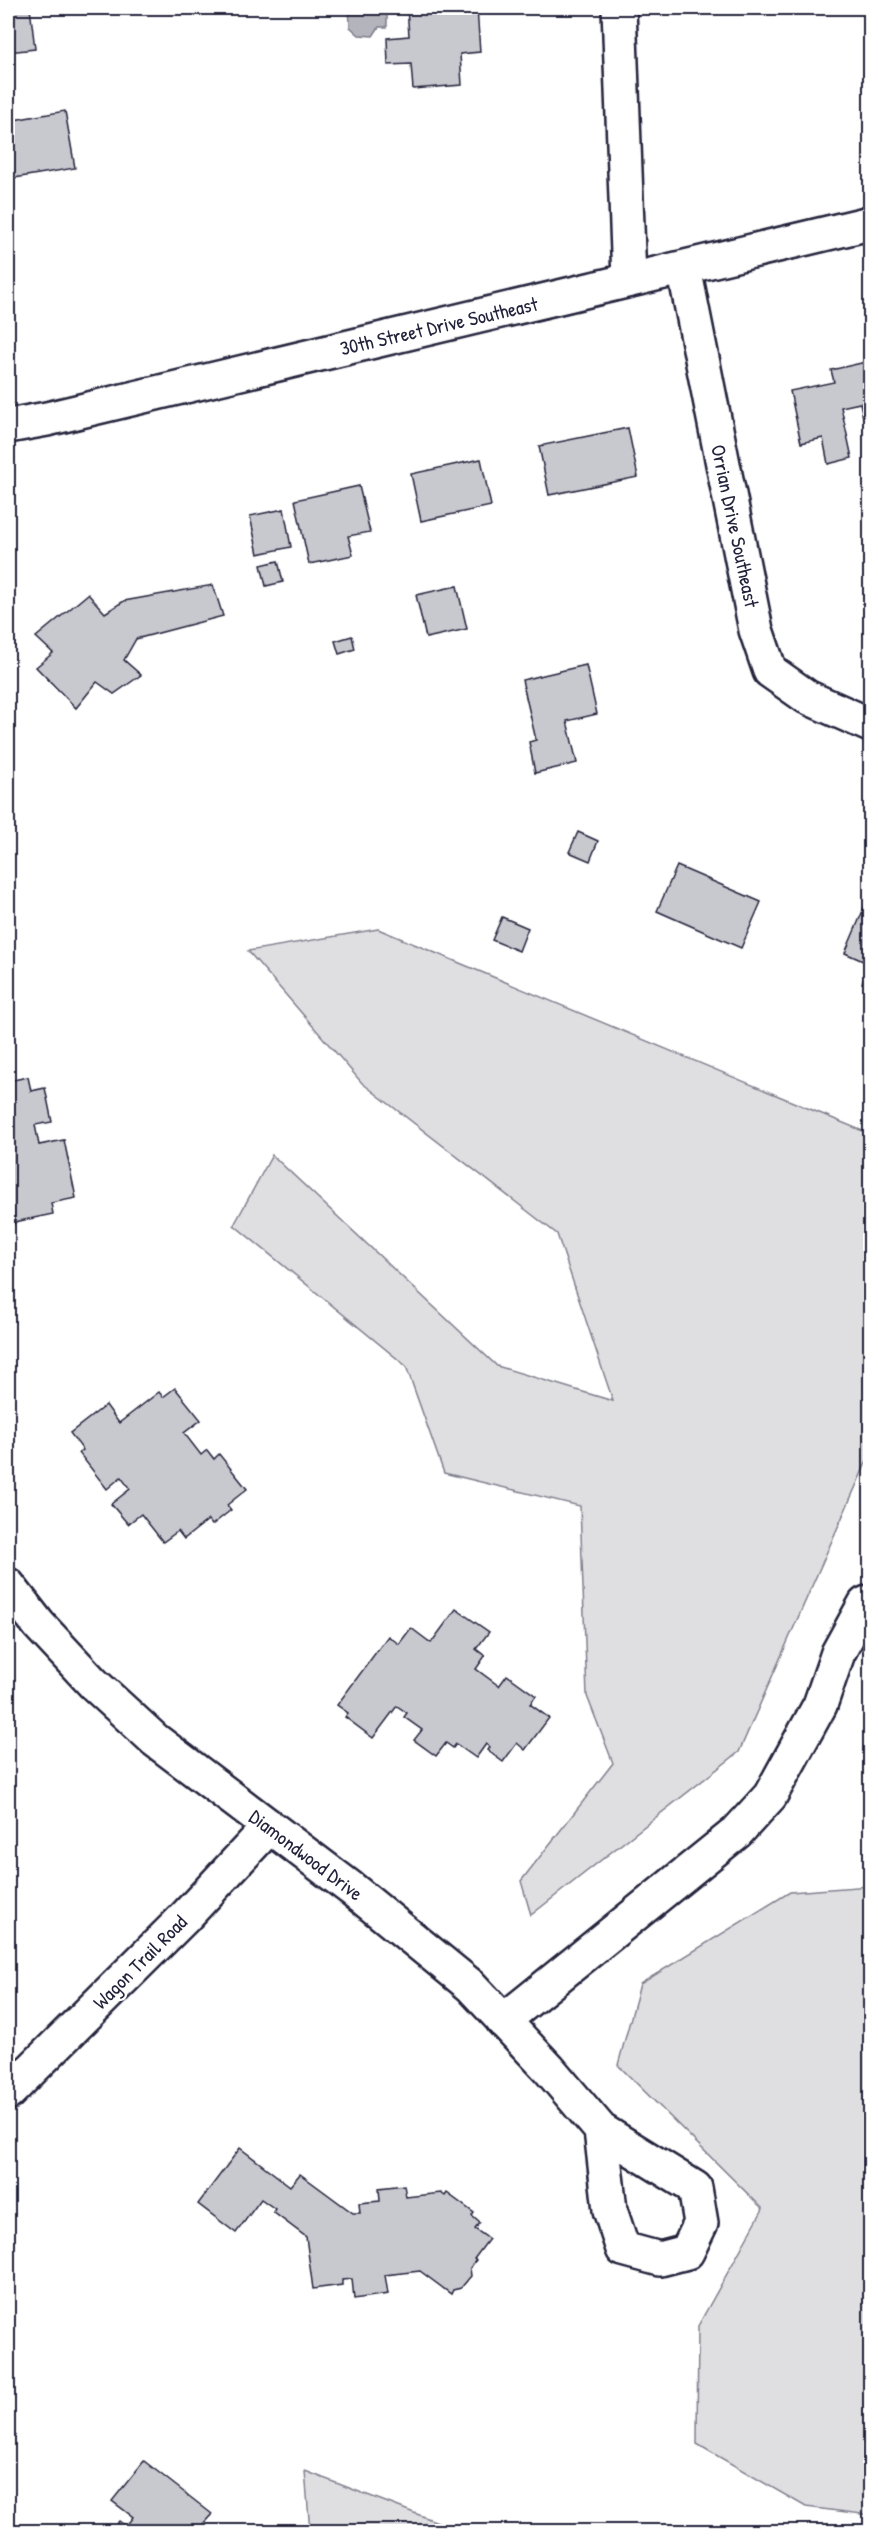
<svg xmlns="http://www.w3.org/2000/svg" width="878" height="2539" font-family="'Patrick Hand',sans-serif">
<rect width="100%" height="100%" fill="#fff"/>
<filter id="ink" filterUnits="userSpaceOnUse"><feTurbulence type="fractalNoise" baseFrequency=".0167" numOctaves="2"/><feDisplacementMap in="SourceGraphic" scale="12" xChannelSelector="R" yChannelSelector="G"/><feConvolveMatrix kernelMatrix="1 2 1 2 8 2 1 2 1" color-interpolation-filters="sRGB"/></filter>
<g filter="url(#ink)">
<g fill="#dfdfe2" stroke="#80808e" stroke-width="1.5">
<polygon points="378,929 870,1134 870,1454 739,1752 531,1915 521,1881 613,1763 587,1696 580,1506 444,1473 406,1366 234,1225 272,1155 497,1366 613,1401 557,1234 362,1083 248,951"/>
<polygon points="870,1886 870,2515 806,2507 697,2444 698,2326 763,2209 618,2065 640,1984 790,1892"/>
<polygon points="305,2471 461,2531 310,2531"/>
</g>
<polygon fill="#b4b4bc" stroke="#7a7a88" stroke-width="1.5" points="349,8 379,8 379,11 387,11 387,27 379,27 373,36 359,35 350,27"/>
<g fill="#c8c8cf" stroke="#22223b" stroke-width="1.5">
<polygon points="30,8 35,49 8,52 8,11"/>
<polygon points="407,8 477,8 480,52 460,54 462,85 413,89 411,64 388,65 387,38 409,36"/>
<polygon points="65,111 75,168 8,179 8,121"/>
<polygon points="870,361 870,424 865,426 860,403 841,407 852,458 828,464 823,438 801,443 790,391 834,382 831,370"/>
<polygon points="628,428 638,477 549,495 539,446"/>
<polygon points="481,459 491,506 421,521 411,474"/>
<polygon points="359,486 370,532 348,536 353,555 309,564 295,500"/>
<polygon points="284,509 291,547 258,554 250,516"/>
<polygon points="278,561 283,582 266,586 261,565"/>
<polygon points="213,585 223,616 136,639 124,660 141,675 114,694 97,682 76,708 36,667 53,653 36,637 88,594 105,613 124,601"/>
<polygon points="457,586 467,629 426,638 416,595"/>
<polygon points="352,636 355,649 339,654 335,641"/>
<polygon points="586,665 597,714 567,721 577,763 535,773 529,742 536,740 522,680"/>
<polygon points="578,832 598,841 590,861 569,852"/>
<polygon points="677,866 761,902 741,948 657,911"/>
<polygon points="870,894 870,964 845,953"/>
<polygon points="502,917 528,928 519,951 492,940"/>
<polygon points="870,965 870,987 862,983"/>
<polygon points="28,1077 31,1091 45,1088 52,1122 35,1125 39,1145 64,1140 76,1198 51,1203 53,1214 15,1222 8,1234 8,1081"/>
<polygon points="175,1388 201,1420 184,1433 201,1455 207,1450 214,1459 219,1454 247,1489 227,1505 231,1510 212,1525 208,1520 184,1539 178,1531 163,1542 141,1514 128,1524 111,1504 130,1489 121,1477 107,1489 79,1453 83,1450 70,1433 106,1405 119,1423 159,1392 163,1397"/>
<polygon points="456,1609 489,1632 476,1649 485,1656 476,1669 499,1686 507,1675 536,1696 530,1704 549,1718 525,1750 517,1743 503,1762 487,1750 489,1747 486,1744 476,1758 456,1744 453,1748 446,1743 436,1756 414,1740 422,1730 404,1717 407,1713 397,1706 373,1738 345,1717 348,1713 337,1705 388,1636 399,1644 411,1628 431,1643"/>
<polygon points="240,2148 290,2186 300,2174 353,2213 360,2213 359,2203 380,2201 379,2188 404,2185 406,2197 441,2193 445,2196 447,2193 474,2213 472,2216 480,2223 475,2229 489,2239 474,2259 476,2260 470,2268 471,2276 461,2288 453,2290 451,2294 420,2271 385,2275 388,2294 354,2299 352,2279 342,2280 342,2285 313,2289 306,2237 273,2212 275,2209 261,2199 236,2233 198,2204"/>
<polygon points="144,2461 212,2514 203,2524 212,2532 111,2532 119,2521 126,2526 133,2517 112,2501"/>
</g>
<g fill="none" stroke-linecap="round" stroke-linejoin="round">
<g stroke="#22223b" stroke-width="38">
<g id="minor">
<polyline points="619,8 629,280"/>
<polyline points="684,268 756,630 770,671 807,697 870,725"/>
<polyline points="8,1585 39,1625 93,1683 155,1740 352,1889 471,1986 549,2069 601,2130 695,2188 701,2223 687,2252 660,2259 623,2249 610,2210 601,2130"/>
<polyline points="503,2021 737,1832 770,1796 820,1705 838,1653 865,1604 870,1602"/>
<polyline points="8,2093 185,1917 269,1827"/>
</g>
</g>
<g stroke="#22223b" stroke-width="38">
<polyline id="major" points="8,426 47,419 870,223"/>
</g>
<use href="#minor" stroke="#fff" stroke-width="33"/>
<use href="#major" stroke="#fff" stroke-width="33"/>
</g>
</g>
<g text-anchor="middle" stroke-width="4.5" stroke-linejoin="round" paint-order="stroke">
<g font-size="20" fill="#22223b" stroke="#fff">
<text transform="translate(439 326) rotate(-13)" y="7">30th Street Drive Southeast</text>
<text transform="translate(735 526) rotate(78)" y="7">Orrian Drive Southeast</text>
<text transform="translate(306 1855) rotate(37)" y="7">Diamondwood Drive</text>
<text transform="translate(140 1962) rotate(-45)" y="7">Wagon Trail Road</text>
</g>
</g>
<rect width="878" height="2539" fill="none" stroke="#fff" stroke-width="30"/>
<rect x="15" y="15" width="848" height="2509" fill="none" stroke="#22223b" stroke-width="2" filter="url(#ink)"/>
</svg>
